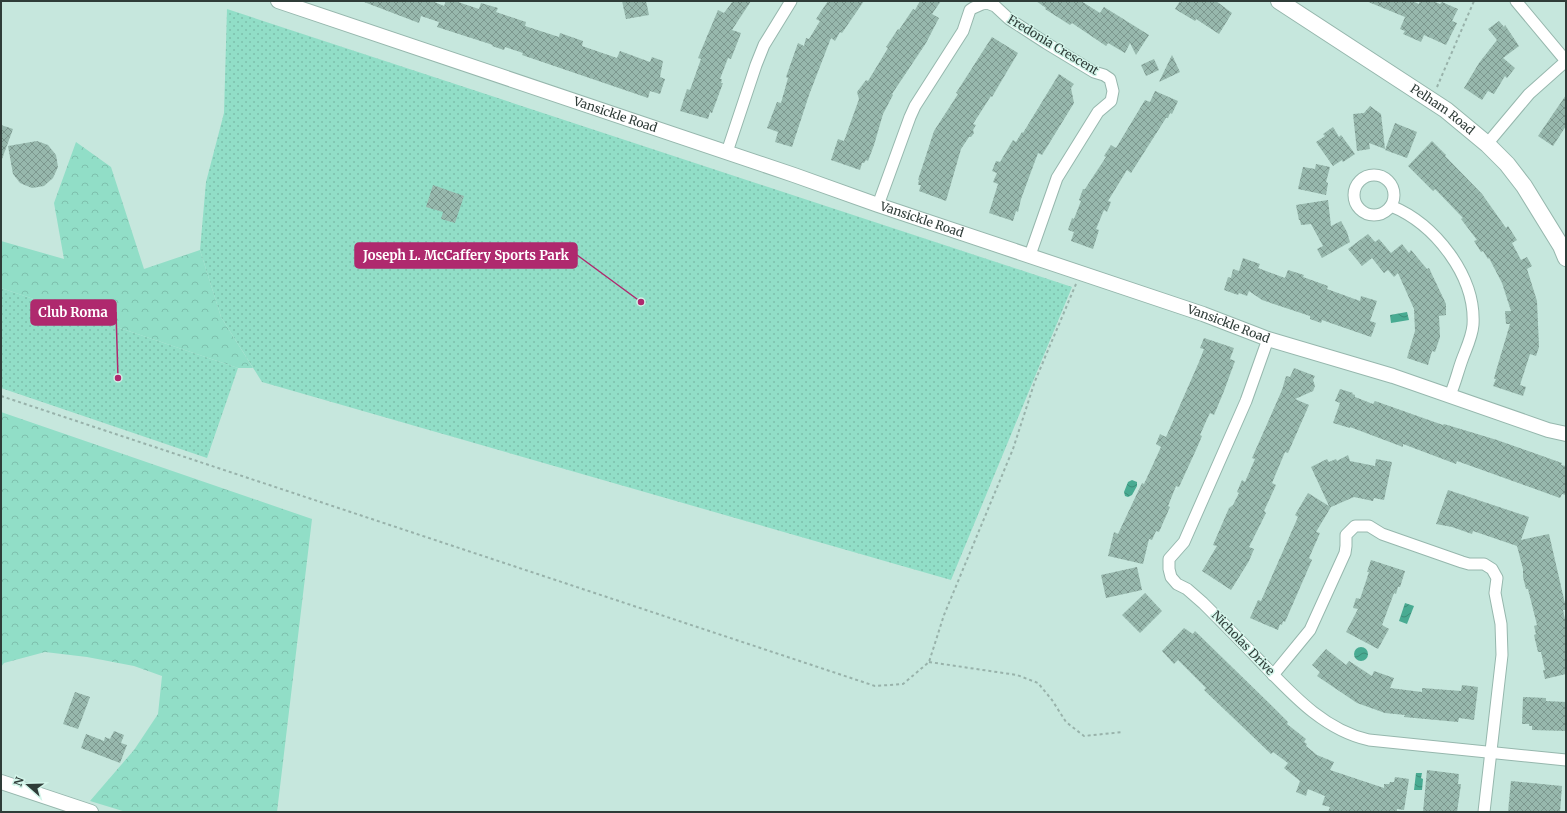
<svg xmlns="http://www.w3.org/2000/svg" width="1567" height="813" font-family="Merriweather,serif">
<defs>
<pattern id="forest-crowns" width="20" height="18" patternUnits="userSpaceOnUse"><rect width="20" height="18" fill="#91dec7"/><path d="M2 6a3 3 0 1 1 6 0M12 15a3 3 0 1 1 6 0" fill="none" stroke="#7dbfac"/></pattern>
<pattern id="park-dots" width="8" height="8" patternUnits="userSpaceOnUse"><rect width="8" height="8" fill="#91dec7"/><path d="M2 2h.1M6 6h.1" fill="none" stroke="#7dbfac" stroke-width="1.8" stroke-linecap="round"/></pattern>
<pattern id="water-waves" width="16" height="10" patternUnits="userSpaceOnUse"><rect width="16" height="10" fill="#48ab92"/><path d="M0 5q4-4 8 0t8 0" fill="none" stroke="#3c8c78"/></pattern>
<pattern id="building-cross-hatch" width="8" height="8" patternUnits="userSpaceOnUse"><rect width="8" height="8" fill="#97b8ad"/><path d="M0 0l8 8M0 8l8-8" fill="none" stroke="#7c978e"/></pattern>
</defs>
<rect width="100%" height="100%" fill="#c6e7dd"/>
<g fill="url(#forest-crowns)">
<polygon points="76,142 111,167 144,269 200,250 221,317 253,368 238,368 1,288 1,241 64,259 54,203"/>
<polygon points="1,412 312,519 277,812 126,812 90,801 134,750 158,714 162,676 134,666 87,657 45,652 4,663 1,667"/>
</g>
<g fill="url(#park-dots)">
<polygon points="227,9 1072,287 951,580 262,382 221,317 200,250 206,182 224,113"/>
<polygon points="1,288 238,368 207,458 1,388"/>
</g>
<g fill="url(#water-waves)">
<polygon points="1407,312 1409,320 1391,323 1390,315"/>
<polygon points="1132,480 1137,482 1137,486 1132,495 1128,497 1125,496 1124,492 1128,482"/>
<polygon points="1405,603 1414,606 1407,624 1399,621"/>
<circle cx="1361" cy="654" r="7"/>
<polygon points="1416,773 1422,773 1421,778 1423,779 1422,790 1414,790"/>
</g>
<g fill="url(#building-cross-hatch)">
<polygon points="364,1 432,1 444,6 446,1 455,1 479,9 481,3 498,8 496,12 526,22 525,26 559,37 560,33 583,41 582,46 617,58 620,51 650,62 652,57 663,61 660,77 665,79 660,94 650,91 648,98 522,55 523,53 505,47 504,50 492,46 493,45 437,27 439,22 421,16 419,23 364,2"/>
<polygon points="622,1 646,1 649,15 626,19"/>
<polygon points="733,1 751,1 732,30 741,33 731,59 728,58 720,79 722,79 721,83 723,83 712,113 710,112 708,119 680,111 687,89 690,90 701,59 698,58 718,10 724,13"/>
<polygon points="828,1 864,1 842,33 840,32 835,41 831,38 809,95 792,147 775,142 778,132 767,128 777,102 781,103 788,78 786,77 798,43 804,46 806,38 809,39 820,21 816,19"/>
<polygon points="920,1 941,1 932,14 939,18 926,43 892,94 893,95 883,114 874,145 868,161 866,160 864,163 862,163 860,170 831,160 838,139 844,141 859,99 857,92 866,80 868,81 888,48 886,47 898,29 899,30 913,9 915,10"/>
<polygon points="1036,1 1081,1 1100,13 1104,7 1149,35 1136,55 1130,43 1125,53 1108,43 1106,46 1072,23 1070,25 1045,9 1046,8"/>
<polygon points="1180,1 1216,1 1232,13 1219,34 1196,19 1195,21 1175,9"/>
<polygon points="1366,1 1412,1 1419,4 1420,1 1433,1 1440,4 1442,2 1458,9 1452,21 1457,23 1446,45 1424,35 1421,42 1403,34 1405,31 1400,29 1405,17"/>
<polygon points="1499,21 1504,27 1505,25 1519,46 1503,58 1515,68 1507,78 1505,76 1494,94 1488,91 1482,100 1464,88 1479,63 1497,40 1488,29"/>
<polygon points="992,37 1018,53 992,97 991,96 973,124 976,125 973,130 974,133 971,137 969,137 961,149 946,201 919,191 921,185 918,185 919,180 918,180 934,131 958,94 956,93"/>
<polygon points="1172,55 1180,72 1159,82"/>
<polygon points="1154,59 1159,70 1146,76 1141,65"/>
<polygon points="1059,74 1074,84 1071,88 1074,103 1042,155 1038,153 1021,199 1018,212 1016,211 1013,221 989,213 998,184 993,182 997,173 992,171 996,161 1000,162 1013,140 1016,142 1022,132 1023,133"/>
<polygon points="1155,91 1178,101 1172,114 1170,113 1168,118 1166,118 1131,173 1127,170 1108,201 1111,202 1107,212 1104,210 1096,229 1099,230 1093,249 1071,241 1074,232 1068,230 1072,218 1074,219 1081,201 1079,200 1083,189 1085,189 1106,157 1104,156 1111,145 1116,148 1145,100 1150,102"/>
<polygon points="1566,95 1566,126 1553,146 1538,136"/>
<polygon points="1370,106 1381,114 1385,149 1369,143 1370,149 1357,151 1353,114 1364,113"/>
<polygon points="1395,123 1417,132 1407,158 1385,150"/>
<polygon points="1,125 13,129 2,159 1,159"/>
<polygon points="1333,127 1339,137 1341,135 1355,154 1343,162 1342,160 1333,166 1316,142 1325,136 1323,134"/>
<polygon points="37,141 48,145 56,155 58,167 53,178 44,186 32,188 20,183 13,174 8,146"/>
<polygon points="1432,141 1446,155 1445,156 1482,194 1506,228 1508,226 1517,240 1512,243 1521,260 1527,257 1532,266 1527,269 1537,301 1539,347 1536,356 1530,354 1520,385 1526,387 1523,396 1493,386 1496,379 1494,379 1496,371 1510,324 1506,324 1505,311 1511,311 1502,283 1489,258 1488,259 1483,251 1481,252 1474,241 1477,240 1461,219 1463,218 1435,189 1433,191 1408,166"/>
<polygon points="1316,164 1330,167 1326,182 1328,183 1326,195 1298,189 1303,167 1315,169"/>
<polygon points="433,185 464,196 455,223 441,219 443,212 426,207"/>
<polygon points="1328,200 1331,226 1341,221 1347,232 1350,242 1322,258 1317,249 1323,246 1311,224 1301,225 1300,220 1299,220 1296,205"/>
<polygon points="1368,234 1375,242 1379,239 1391,253 1402,244 1409,253 1411,250 1427,269 1429,268 1446,304 1446,315 1439,316 1440,337 1435,352 1432,351 1428,365 1407,358 1415,331 1414,309 1398,273 1394,277 1388,270 1384,273 1372,258 1362,266 1348,249"/>
<polygon points="1243,258 1260,264 1258,268 1285,278 1288,270 1304,275 1303,277 1328,286 1327,289 1360,301 1361,296 1377,301 1370,321 1376,323 1371,337 1322,320 1321,323 1310,319 1310,316 1262,300 1249,291 1247,296 1239,293 1238,295 1224,290 1228,277 1231,278 1233,269 1239,271"/>
<polygon points="1204,338 1234,348 1230,359 1235,361 1224,391 1214,415 1210,413 1208,417 1200,435 1202,436 1196,450 1179,487 1176,486 1168,506 1170,507 1159,532 1156,531 1152,540 1149,539 1143,564 1108,556 1114,532 1118,534 1142,483 1144,484 1161,447 1156,444 1160,434 1166,437 1199,362 1204,349 1200,348"/>
<polygon points="1294,368 1315,376 1313,380 1315,386 1313,391 1295,399 1309,405 1288,453 1285,452 1272,483 1276,485 1264,511 1266,513 1249,547 1254,549 1249,561 1231,590 1202,571 1217,546 1213,545 1229,508 1233,505 1239,493 1237,492 1242,480 1245,482 1255,459 1252,458 1282,390 1286,376 1290,377"/>
<polygon points="1340,389 1353,393 1352,394 1355,395 1355,397 1373,404 1375,401 1443,425 1444,424 1497,440 1562,463 1561,465 1566,466 1566,495 1562,494 1560,498 1457,461 1456,464 1403,444 1403,447 1350,427 1350,428 1333,423 1340,403 1335,401"/>
<polygon points="1348,455 1350,461 1375,466 1376,459 1392,462 1384,500 1374,498 1373,501 1354,497 1331,507 1316,532 1320,533 1309,558 1312,560 1285,622 1283,621 1282,625 1280,624 1278,630 1250,618 1258,600 1261,601 1298,517 1295,515 1308,493 1329,506 1311,467 1327,459 1329,462 1336,459 1337,461"/>
<polygon points="1448,490 1529,517 1521,540 1549,534 1566,608 1566,610 1563,610 1566,624 1566,674 1545,679 1543,670 1545,670 1541,652 1538,652 1534,635 1536,634 1534,626 1537,625 1528,589 1526,589 1523,577 1523,569 1517,546 1473,531 1472,534 1452,527 1436,524"/>
<polygon points="1371,560 1405,571 1400,587 1398,587 1396,594 1394,593 1382,625 1389,629 1378,649 1346,632 1358,609 1353,608 1356,598 1360,599 1369,572 1367,572"/>
<polygon points="1137,567 1142,590 1106,598 1101,575"/>
<polygon points="1145,593 1162,611 1140,633 1122,615"/>
<polygon points="1184,628 1193,634 1195,631 1271,705 1288,722 1287,724 1306,739 1304,742 1307,744 1306,746 1317,755 1334,762 1330,770 1384,788 1384,784 1389,784 1390,782 1394,782 1395,777 1409,779 1404,810 1397,809 1397,812 1328,812 1330,807 1322,805 1325,796 1308,789 1306,796 1296,792 1300,781 1284,768 1288,763 1273,752 1271,754 1204,690 1206,688 1178,660 1174,664 1162,651"/>
<polygon points="1326,649 1346,665 1349,661 1372,676 1374,671 1394,678 1390,688 1422,692 1422,688 1461,691 1462,685 1478,687 1474,720 1459,718 1458,722 1404,717 1405,715 1385,713 1357,703 1317,676 1320,672 1312,665"/>
<polygon points="75,692 90,697 78,729 63,724"/>
<polygon points="1523,697 1546,698 1546,701 1566,702 1566,731 1532,730 1532,726 1529,726 1529,724 1522,724"/>
<polygon points="114,731 124,735 121,743 127,745 120,763 81,748 86,734 104,741 105,737 110,739"/>
<polygon points="1427,770 1459,774 1458,784 1461,784 1457,812 1423,812"/>
<polygon points="1511,781 1562,786 1560,812 1508,812"/>
</g>
<g fill="none" stroke-linecap="round" stroke-linejoin="round">
<g stroke="#96b7ad" stroke-width="13">
<g id="minor">
<polyline points="1516,1 1566,61"/>
<polyline points="1487,144 1529,94 1566,61"/>
<polyline points="727,152 756,65 764,45 791,1"/>
<circle cx="1374" cy="195" r="20"/>
<polyline points="878,205 910,117 915,106 963,31 970,10 973,8 982,4 987,3 995,6 1009,19 1046,43 1094,72 1104,75 1110,79 1113,91 1111,101 1098,112 1057,178 1030,255"/>
<path d="M1391 206C1435 224 1476 276 1473 325 1472 337 1466 349 1462 360 1458 371 1455 384 1450 395"/>
<path d="M1268 339 1246 401 1184 542 1169 559V569L1171 577 1177 584 1187 589 1203 603C1222 622 1241 641 1259 660 1290 692 1323 730 1369 740L1566 760"/>
<polyline points="1273,675 1310,630 1345,553 1346,546 1346,535 1355,526 1369,526 1382,534 1462,562 1469,564 1484,564 1492,569 1497,578 1495,593 1501,624 1502,655 1484,812"/>
</g>
</g>
<g stroke="#96b7ad" stroke-width="16">
<g id="tertiary">
<path id="s1" d="M278 1 794 175 878 205 1203 314 1268 339 1393 376 1548 430 1566 434"/>
<polyline points="1,782 91,812"/>
</g>
</g>
<g stroke="#96b7ad" stroke-width="18">
<g id="secondary">
<path id="s2" d="M1279 1 1446 110 1487 144 1507 164 1524 186 1561 246 1566 258"/>
</g>
</g>
<g stroke="#98b2aa" stroke-width="2" stroke-dasharray="3 3" stroke-linecap="butt">
<polyline points="1437,87 1474,1"/>
<polyline points="1,396 875,686 903,684 929,662 944,615 1013,449 1035,381 1076,284"/>
<polyline points="929,662 1017,675 1038,683 1052,700 1066,722 1084,736 1123,732"/>
</g>
<use href="#minor" stroke="#fff" stroke-width="11"/>
<use href="#tertiary" stroke="#fff" stroke-width="14"/>
<use href="#secondary" stroke="#fff" stroke-width="16"/>
</g>
<g text-anchor="middle" stroke-width="3" stroke-linejoin="round" paint-order="stroke">
<g font-size="12" fill="#2f3c38" stroke="#d3f5ea">
<text transform="translate(1053 45) rotate(31)" y="4">Fredonia Crescent</text>
<text dy="4" stroke="none"><textPath href="#s2" startOffset="196">Pelham Road</textPath></text>
<text dy="4" stroke="none"><textPath href="#s1" startOffset="356">Vansickle Road</textPath></text>
<text dy="4" stroke="none"><textPath href="#s1" startOffset="680">Vansickle Road</textPath></text>
<text dy="4" stroke="none"><textPath href="#s1" startOffset="1004">Vansickle Road</textPath></text>
<text transform="translate(1243 643) rotate(46)" y="4">Nicholas Drive</text>
</g>
</g>
<path fill="none" stroke="#af296e" stroke-width="1.5" d="M641 302L577 255M118 378L116 312"/>
<g fill="#af296e" stroke="#d3f5ea" stroke-width="1.5">
<circle cx="641" cy="302" r="4"/>
<circle cx="118" cy="378" r="4"/>
</g>
<g fill="#af296e" stroke="#af296e" stroke-width="1.5">
<rect x="355" y="243" width="222" height="25" rx="4"/>
<rect x="31" y="300" width="85" height="25" rx="4"/>
</g>
<g font-size="13" text-anchor="middle" font-weight="bold" fill="#fff">
<text x="466" y="260">Joseph L. McCaffery Sports Park</text>
<text x="73" y="317">Club Roma</text>
</g>
<rect width="1567" height="813" fill="none" stroke="#2f3c38" stroke-width="4"/>
<g transform="translate(28 785) rotate(290)" stroke="#d3f5ea" stroke-width="3" paint-order="stroke">
<path d="M0-3L7 15L0 10L-7 15Z" fill="#2f3c38"/>
<text y="-6" font-size="11" font-weight="bold" text-anchor="middle" fill="#2f3c38">N</text>
</g>
</svg>
